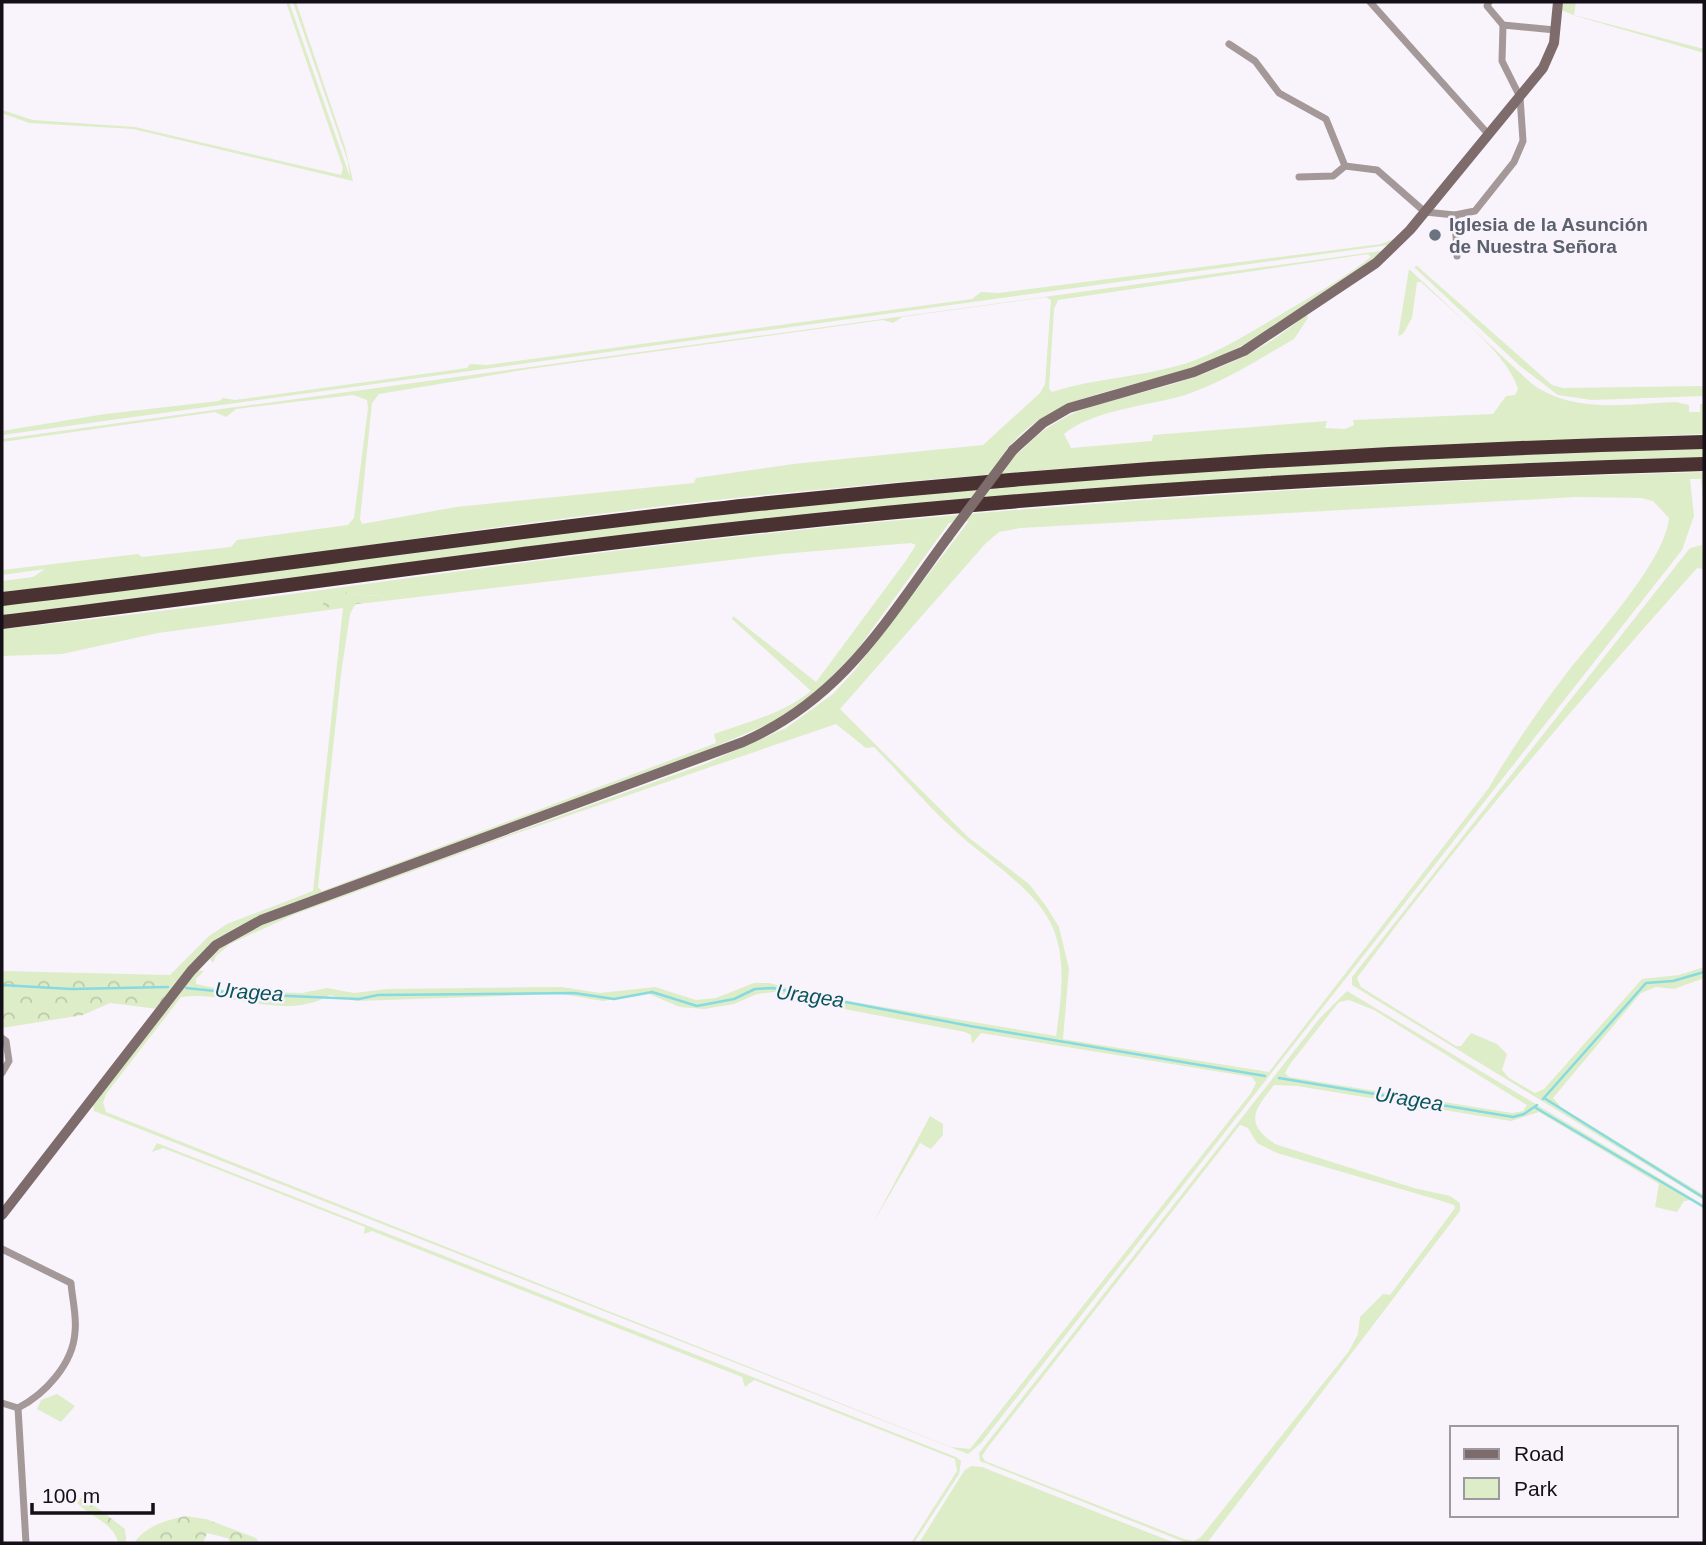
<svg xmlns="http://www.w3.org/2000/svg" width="1706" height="1545" font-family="Helvetica,sans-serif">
<defs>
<pattern id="forest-crowns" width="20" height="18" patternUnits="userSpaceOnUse" patternTransform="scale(1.75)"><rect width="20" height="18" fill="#ddedc8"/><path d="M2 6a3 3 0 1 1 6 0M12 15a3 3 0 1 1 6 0" fill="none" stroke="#bdcaab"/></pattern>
</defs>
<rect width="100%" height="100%" fill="#f9f3fc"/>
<g fill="#ddedc8" fill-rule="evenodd">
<polygon points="286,2 289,2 350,177 348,162 293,2 296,2 345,147 353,181 133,129 29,123 2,113 2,110 33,120 135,127 341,175 343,168"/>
<polygon points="1562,2 1576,2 1574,15 1704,49 1704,53 1576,16 1561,10"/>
<polygon points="1396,238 1389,245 2,435 2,431 105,414 219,401 223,398 235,400 467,368 470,364 487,365 972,299 981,292 999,293 1381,244"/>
<path d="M1381 251V255C1327 291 1272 334 1212 360 1141 391 1058 386 1005 451H1021C1064 406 1103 404 1159 388 1211 374 1266 351 1306 314L1308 318 1294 339C1259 359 1226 381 1188 394 1151 406 1094 409 1064 434L1071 448 1152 441 1153 435 1327 421 1325 428 1345 429 1354 425 1353 420 1493 414 1506 396 1515 395 1518 389C1509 354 1448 308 1421 282H1417L1412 318 1403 334 1398 336 1409 269 1532 384C1574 414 1627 404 1676 402L1689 405V412H1700V404H1704V434C1383 446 1063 464 744 497 496 523 250 566 2 592V581L33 577 45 569 2 575V570L138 554 142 557 231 547 237 540 244 539 348 525 354 518 368 408 367 400 353 395 236 409 226 417 215 412 2 442V439ZM1368 254 1371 257C1342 280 1311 296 1280 315 1249 333 1218 353 1184 364 1141 377 1095 378 1052 392L1049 389 1054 309 1058 300ZM1046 297 1051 300 1045 384 1040 393 983 445 793 464 696 478 694 483 456 507 362 524 360 519 372 403 379 394 529 369 883 320 893 323 902 317Z"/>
<polygon points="1417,266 1552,385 1563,388 1704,386 1704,396 1592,400 1558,395 1520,366 1414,267"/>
<path d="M1704 447V458L1151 485 2 616V605C334 562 666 515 1000 486 1235 467 1469 457 1704 447Z"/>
<path d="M1704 472V511L1701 479H1690L1694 516 1682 550 981 1443 968 1454 94 1111 93 1104 197 970 204 971 196 979V984L229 991 302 993 327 988 354 993 387 989 562 987 600 993 655 987 696 1000 716 998 754 983H769L818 996 1056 1036C1073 925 1053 909 969 843 935 815 905 778 874 747L866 748 836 724 509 836 293 915 230 944 216 956 213 963 209 958 226 943 264 923 707 763 786 728 833 694 855 670 969 521 949 523 857 650 817 692 769 724 690 757 258 916 217 940 176 984 170 975 209 936 227 924 313 891 343 608 158 633 62 654 2 656V629C255 603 507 561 761 534 1074 501 1389 481 1704 472ZM1576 497 1641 498 1653 501 1669 518C1665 563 1589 643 1560 682 1534 716 1510 752 1488 789L1269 1072 1063 1039 1069 969 1059 927 1046 906 1029 884 968 837 840 709 986 543 999 532 1020 528ZM911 543 916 545 905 562 816 682 733 616 732 619 811 691C783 714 747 722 714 734L716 743 322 891 318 887 341 674 350 614 356 603 322 607 344 592 365 596 382 595 384 601 781 554ZM774 992 823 1005 965 1032 971 1035 972 1044 981 1033 1252 1077 1256 1083 1251 1093 970 1449 951 1447 106 1112 103 1103 106 1094 181 997C230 990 284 1022 330 995L356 1001 562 994 603 1001 649 994 680 1007 704 1009 734 1004 757 994Z"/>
<path d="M1702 545 1704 569 1697 568C1579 701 1463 835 1357 978L1361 987 1456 1046H1461L1471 1033 1497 1044 1507 1054 1502 1070 1509 1078 1535 1093 1544 1089 1642 979 1679 975 1704 967V978L1674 989 1656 987 1641 993 1553 1098 1561 1107 1704 1195V1200L1352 985V977L1690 548Z"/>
<path d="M1347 991 1704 1205V1209L1690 1200 1684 1201 1677 1212 1655 1207 1659 1184 1539 1112 1511 1121 1297 1086 1274 1085C1255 1110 1243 1122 1275 1144L1414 1188 1450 1196 1460 1203V1211L1207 1543H1187L980 1461 979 1453 1320 1018ZM1349 1000 1374 1010 1527 1105 1523 1111 1512 1113 1289 1077 1285 1073 1290 1064 1339 1002ZM1240 1125 1248 1128 1257 1143 1277 1153 1435 1199 1454 1205 1455 1208 1390 1295 1383 1294 1360 1317 1358 1334 1349 1351 1201 1537 1194 1541 1184 1539 985 1461 982 1456 988 1447Z"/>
<polygon points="930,1116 943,1124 943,1135 931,1149 920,1143 873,1223"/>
<polygon points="157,1143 956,1457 961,1461 959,1474 914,1543 911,1543 957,1471 955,1459 754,1380 745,1387 742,1377 372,1231 364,1234 365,1227 163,1148 152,1152"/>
<polygon points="57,1394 75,1406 61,1422 37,1409 41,1400"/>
<polygon points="971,1466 982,1467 1175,1543 919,1543 964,1471"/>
</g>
<g fill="url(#forest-crowns)">
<polygon points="344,592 365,596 382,595 384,601 322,608 324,600"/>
<polygon points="2,971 170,975 176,984 158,1009 110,1003 83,1015 2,1028"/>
<path d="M82 1496 125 1529 126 1543H118C115 1524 90 1516 77 1503Z"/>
<path d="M185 1516 206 1519 256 1538 259 1543H232L227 1538 207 1533 203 1543H134C147 1525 165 1521 185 1516Z"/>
</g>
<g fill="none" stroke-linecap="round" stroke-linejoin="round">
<g stroke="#87dae2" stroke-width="2.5">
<polyline points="2,985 71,989 168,987"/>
<polyline points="186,988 244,994 359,999 378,995 574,993 614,999 652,992 697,1006 734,999 755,989 773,988 970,1026 1265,1076"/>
<polyline points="1279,1078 1513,1117 1524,1114 1537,1105"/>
<polyline points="1544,1098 1704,1198"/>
<polyline points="1543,1099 1646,983 1673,981 1704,972"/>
<polyline points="1536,1108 1704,1207"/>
</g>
<g stroke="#a59898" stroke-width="7">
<polyline points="1370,2 1489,135"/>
<polyline points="1489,2 1487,6 1503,25 1555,30"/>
<polyline points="1229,44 1255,61 1279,93 1326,119 1345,166 1377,170 1425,212 1455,215 1475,211 1514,162 1523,141 1520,97 1502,61 1503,25"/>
<polyline points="1299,177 1333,176 1345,166"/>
<polyline points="1455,215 1457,256"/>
<polyline points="2,1038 6,1041 9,1061 2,1073"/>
<path d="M2 1249 71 1283C72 1298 77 1316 75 1332 73 1364 45 1394 18 1408L2 1403"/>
<polyline points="18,1408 26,1543"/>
</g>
<g stroke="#7e6b6b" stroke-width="10">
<polyline points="1013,450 1043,423 1069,408 1194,372 1244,351 1376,263 1410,230 1543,68 1554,43 1558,2"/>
<path d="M2 1215 191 971 216 945 261 920 743 742C842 699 886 621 948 537"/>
</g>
<g stroke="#4a3232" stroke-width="14">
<path d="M2 599C258 569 513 530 769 503 1080 470 1392 450 1704 442"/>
<path d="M2 622C258 591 513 552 769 525 1080 491 1392 473 1704 464"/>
</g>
<polyline stroke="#7e6b6b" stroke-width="10" points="948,537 1013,450"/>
</g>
<circle fill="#6b7280" stroke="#f9f3fc" stroke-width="2.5" cx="1435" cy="235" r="7"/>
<g text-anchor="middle" stroke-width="5" stroke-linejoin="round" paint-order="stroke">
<g font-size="19" font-weight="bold" fill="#5b616d" stroke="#f9f3fc" text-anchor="start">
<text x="1449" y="231">Iglesia de la Asunción<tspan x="1449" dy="22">de Nuestra Señora</tspan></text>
</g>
<g font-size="21" font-style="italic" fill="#08555b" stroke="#f9f3fc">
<text transform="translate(249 992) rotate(4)" y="7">Uragea</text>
<text transform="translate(810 996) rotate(8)" y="7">Uragea</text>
<text transform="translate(1409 1099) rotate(9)" y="7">Uragea</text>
</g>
</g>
<rect width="1706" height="1545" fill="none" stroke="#150f17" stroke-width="7"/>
<rect x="1450" y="1426" width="228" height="91" fill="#f9f3fc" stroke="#9e98a0" stroke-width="2"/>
<rect x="1464" y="1449" width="35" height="10" fill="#7e6b6b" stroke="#9e98a0" stroke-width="2"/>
<text x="1514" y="1461" font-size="21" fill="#150f17">Road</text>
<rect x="1464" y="1478" width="35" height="21" fill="#ddedc8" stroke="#9e98a0" stroke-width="2"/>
<text x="1514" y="1496" font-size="21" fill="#150f17">Park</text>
<path d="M32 1503v10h121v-10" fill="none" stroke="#150f17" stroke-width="3.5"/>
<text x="42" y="1503" font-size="21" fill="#150f17" stroke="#f9f3fc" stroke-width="5" paint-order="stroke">100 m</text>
</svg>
